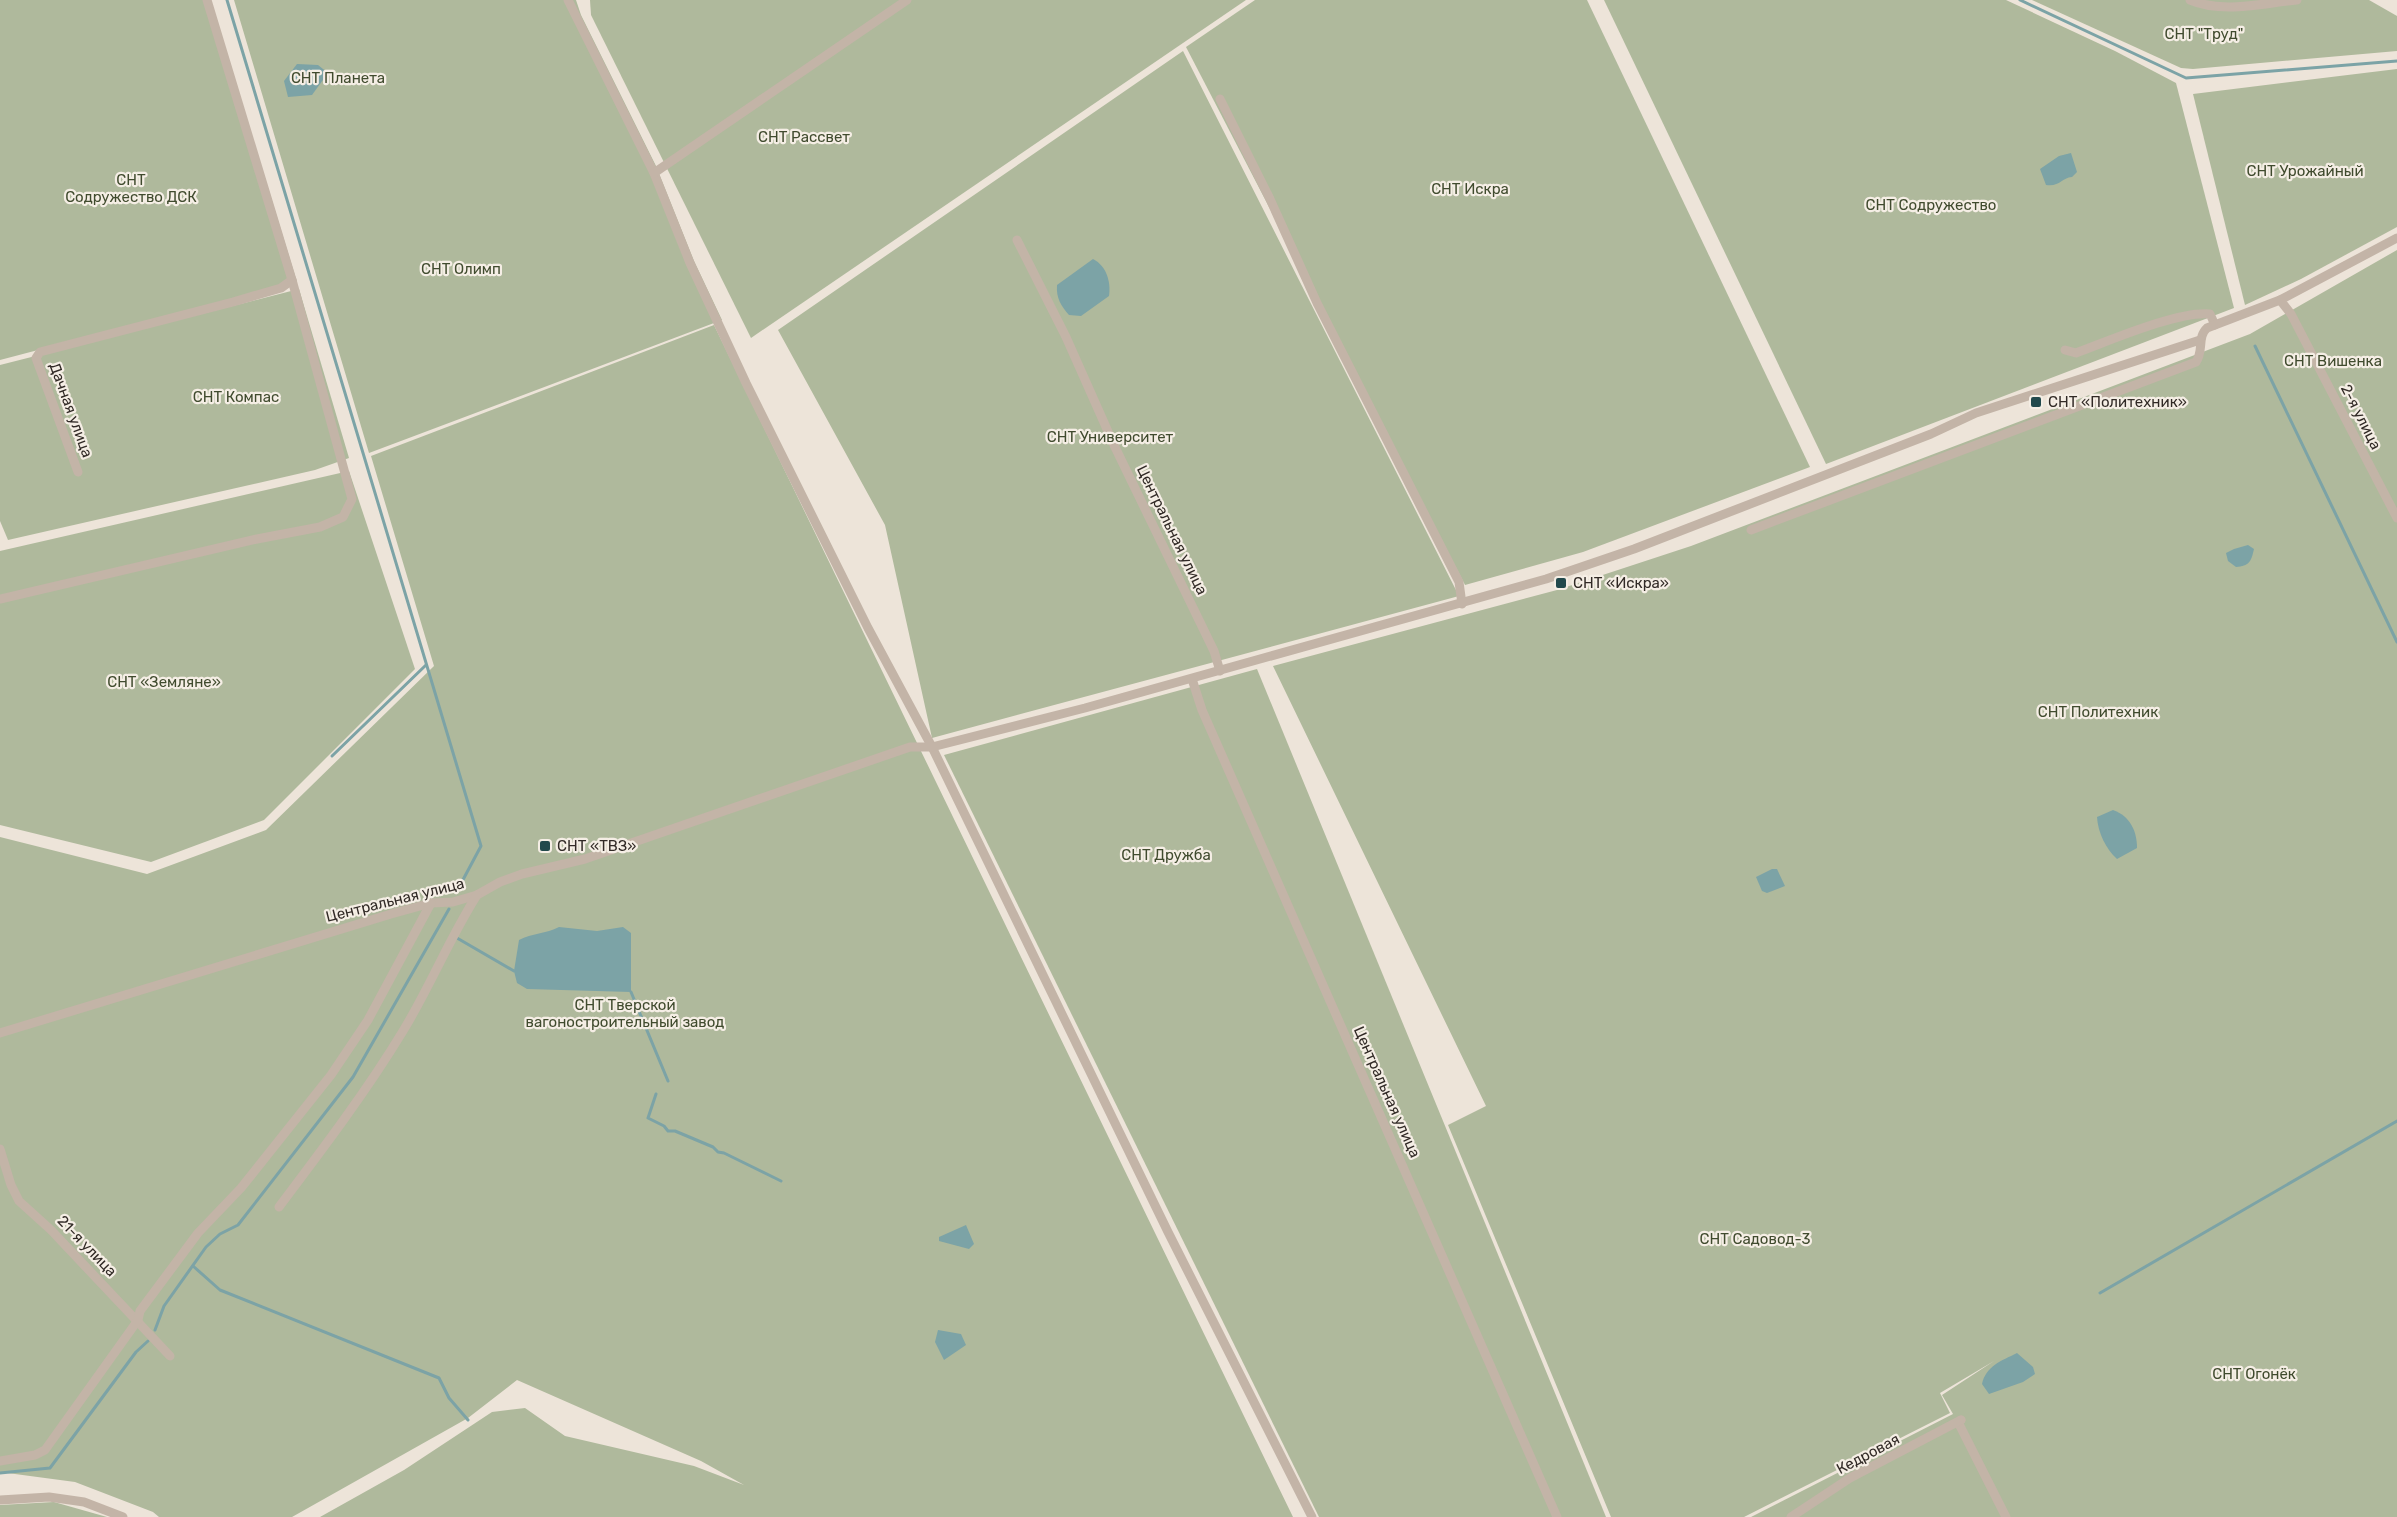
<svg xmlns="http://www.w3.org/2000/svg" width="2397" height="1517" font-family="Rubik,sans-serif">
<rect width="100%" height="100%" fill="#ede4d9"/>
<g fill="#afb99c">
<polygon points="0,0 210,0 297,282 0,360"/>
<polygon points="234,0 576,0 581,15 656,166 694,261 722,320 369,453"/>
<polygon points="590,0 1246,0 751,338 591,15"/>
<polygon points="1255,0 1587,0 1810,467 1583,552 1465,585 1186,47"/>
<polygon points="1604,0 2006,0 2115,51 2176,83 2234,308 1826,464"/>
<polygon points="2032,0 2369,0 2397,16 2397,51 2193,69 2181,68"/>
<polygon points="1183,51 1459,596 932,738 885,525 778,330"/>
<polygon points="2397,69 2397,227 2301,279 2245,305 2193,94"/>
<polygon points="2397,250 2397,1517 1751,1517 1953,1414 1942,1395 1994,1361 1940,1393 1950,1413 1744,1517 1611,1517 1448,1125 1486,1106 1273,666 1557,590 1691,546 2250,334"/>
<polygon points="299,289 349,458 315,470 8,540 0,521 0,365"/>
<polygon points="714,325 1293,1517 320,1517 404,1470 492,1412 525,1408 565,1436 694,1466 744,1485 701,1461 517,1380 468,1418 292,1517 159,1517 153,1512 75,1482 0,1472 0,837 147,874 266,830 434,666 371,456"/>
<polygon points="349,471 415,669 264,820 151,862 0,825 0,551"/>
<polygon points="1257,669 1606,1517 1319,1517 944,755"/>
<polygon points="54,1502 107,1517 0,1517 0,1505"/>
</g>
<g fill="#7ca3a6">
<polygon points="297,64 318,65 328,73 312,95 288,97 284,81"/>
<path d="M2071 153 2077 172 2072 177C2061 178 2060 187 2046 185L2040 169 2059 156Z"/>
<path d="M1093 259C1107 266 1111 283 1109 296L1081 316 1069 315C1061 306 1056 298 1057 285Z"/>
<path d="M2248 545 2254 549C2251 562 2249 566 2236 567L2228 561 2226 553 2234 549Z"/>
<path d="M2113 810C2130 816 2137 831 2137 848L2117 859C2106 849 2098 833 2097 817Z"/>
<polygon points="1772,869 1777,869 1785,886 1767,893 1762,891 1756,877"/>
<path d="M559 927 597 931 623 927 631 933V992L527 989 517 983 514 971 519 940C532 933 546 934 559 927Z"/>
<polygon points="966,1225 974,1244 969,1249 939,1241 939,1237"/>
<polygon points="938,1330 961,1334 966,1345 944,1360 935,1342"/>
<path d="M2017 1353 2033 1367 2035 1374 2023 1382 1989 1394 1982 1384C1986 1366 2001 1361 2017 1353Z"/>
</g>
<g fill="none" stroke-linecap="round" stroke-linejoin="round">
<g stroke="#7ca3a6" stroke-width="3">
<polyline points="227,0 481,846 457,891"/>
<polyline points="2020,0 2186,78 2397,61"/>
<polyline points="2255,346 2397,642"/>
<polyline points="332,756 426,665"/>
<polyline points="457,938 514,971"/>
<polyline points="631,992 668,1081"/>
<polyline points="656,1094 648,1118 664,1126 668,1131 675,1131 713,1147 718,1152 724,1153 781,1181"/>
<polyline points="193,1266 220,1290 439,1378 449,1398 468,1420"/>
<polyline points="2100,1293 2397,1121"/>
<polyline points="155,1330 164,1306 206,1247 220,1234 238,1225 353,1077 449,909"/>
<polyline points="0,1473 50,1468 136,1352 148,1341"/>
</g>
<g stroke="#c3b4a7" stroke-width="9">
<polyline points="568,0 654,173 690,263 746,383 868,628 932,747 1168,1232 1312,1517"/>
<path d="M2190 0C2223 14 2263 3 2297 0"/>
<polyline points="1220,99 1270,199 1317,303 1459,582 1462,604"/>
<polyline points="654,173 907,0"/>
<polyline points="1017,240 1066,337 1114,445 1214,651 1220,671"/>
<polyline points="2280,300 2291,314 2397,518"/>
<path d="M2065 350 2076 353C2109 341 2177 311 2210 314L2215 325"/>
<polyline points="78,472 36,358 40,352 233,302 281,288 292,280"/>
<path d="M1751 530 2196 362C2204 351 2197 337 2207 328L2280 300 2397 238"/>
<polyline points="0,599 257,539 320,527 343,517 352,499 292,280 207,0"/>
<polyline points="1192,679 1202,710 1557,1517"/>
<polyline points="0,1033 391,914 431,903 453,902 477,895 500,882 522,874 585,859 910,747 932,747 1085,708 1546,579 1634,549 1931,434 1976,413 2200,340"/>
<polyline points="0,1149 11,1185 19,1201 51,1230 170,1356"/>
<path d="M279 1207C322 1150 366 1092 403 1031 430 987 449 939 477 895"/>
<polyline points="1961,1420 1958,1422 2006,1517"/>
<polyline points="0,1461 35,1455 45,1450 138,1320 140,1311 198,1233 241,1188 331,1075 368,1020 431,903"/>
<polyline points="0,1500 49,1497 84,1502 123,1517"/>
<polyline points="1791,1517 1850,1478 1961,1420"/>
</g>
</g>
<g fill="#22494c" stroke="#f5eee5" stroke-width="2">
<rect x="2030" y="396" width="12" height="12" rx="3"/>
<rect x="1555" y="577" width="12" height="12" rx="3"/>
<rect x="539" y="840" width="12" height="12" rx="3"/>
</g>
<g text-anchor="middle" stroke-width="4.5" stroke-linejoin="round" paint-order="stroke">
<g font-size="15" fill="#404b2e" stroke="#f5eee5">
<text x="2204" y="39">СНТ "Труд"</text>
<text x="338" y="83">СНТ Планета</text>
<text x="804" y="142">СНТ Рассвет</text>
<text x="2305" y="176">СНТ Урожайный</text>
<text x="131" y="185">СНТ<tspan x="131" dy="17">Содружество ДСК</tspan></text>
<text x="1470" y="194">СНТ Искра</text>
<text x="1931" y="210">СНТ Содружество</text>
<text x="461" y="274">СНТ Олимп</text>
<text x="2333" y="366">СНТ Вишенка</text>
<text x="236" y="402">СНТ Компас</text>
<text x="1110" y="442">СНТ Университет</text>
<text x="164" y="687">СНТ «Земляне»</text>
<text x="2098" y="717">СНТ Политехник</text>
<text x="1166" y="860">СНТ Дружба</text>
<text x="625" y="1010">СНТ Тверской<tspan x="625" dy="17">вагоностроительный завод</tspan></text>
<text x="1755" y="1244">СНТ Садовод-3</text>
<text x="2254" y="1379">СНТ Огонёк</text>
</g>
<g font-size="15" fill="#312a26" stroke="#f5eee5" text-anchor="start">
<text x="2048" y="407">СНТ «Политехник»</text>
<text x="1573" y="588">СНТ «Искра»</text>
<text x="557" y="851">СНТ «ТВЗ»</text>
</g>
<g font-size="15" fill="#312a26" stroke="#f5eee5">
<text transform="translate(71 410) rotate(70)" y="5">Дачная улица</text>
<text transform="translate(2361 417) rotate(63)" y="5">2-я улица</text>
<text transform="translate(1172 530) rotate(64)" y="5">Центральная улица</text>
<text transform="translate(395 900) rotate(-14)" y="5">Центральная улица</text>
<text transform="translate(1387 1092) rotate(66)" y="5">Центральная улица</text>
<text transform="translate(87 1246) rotate(46)" y="5">21-я улица</text>
<text transform="translate(1868 1454) rotate(-28)" y="5">Кедровая</text>
</g>
</g>
</svg>
